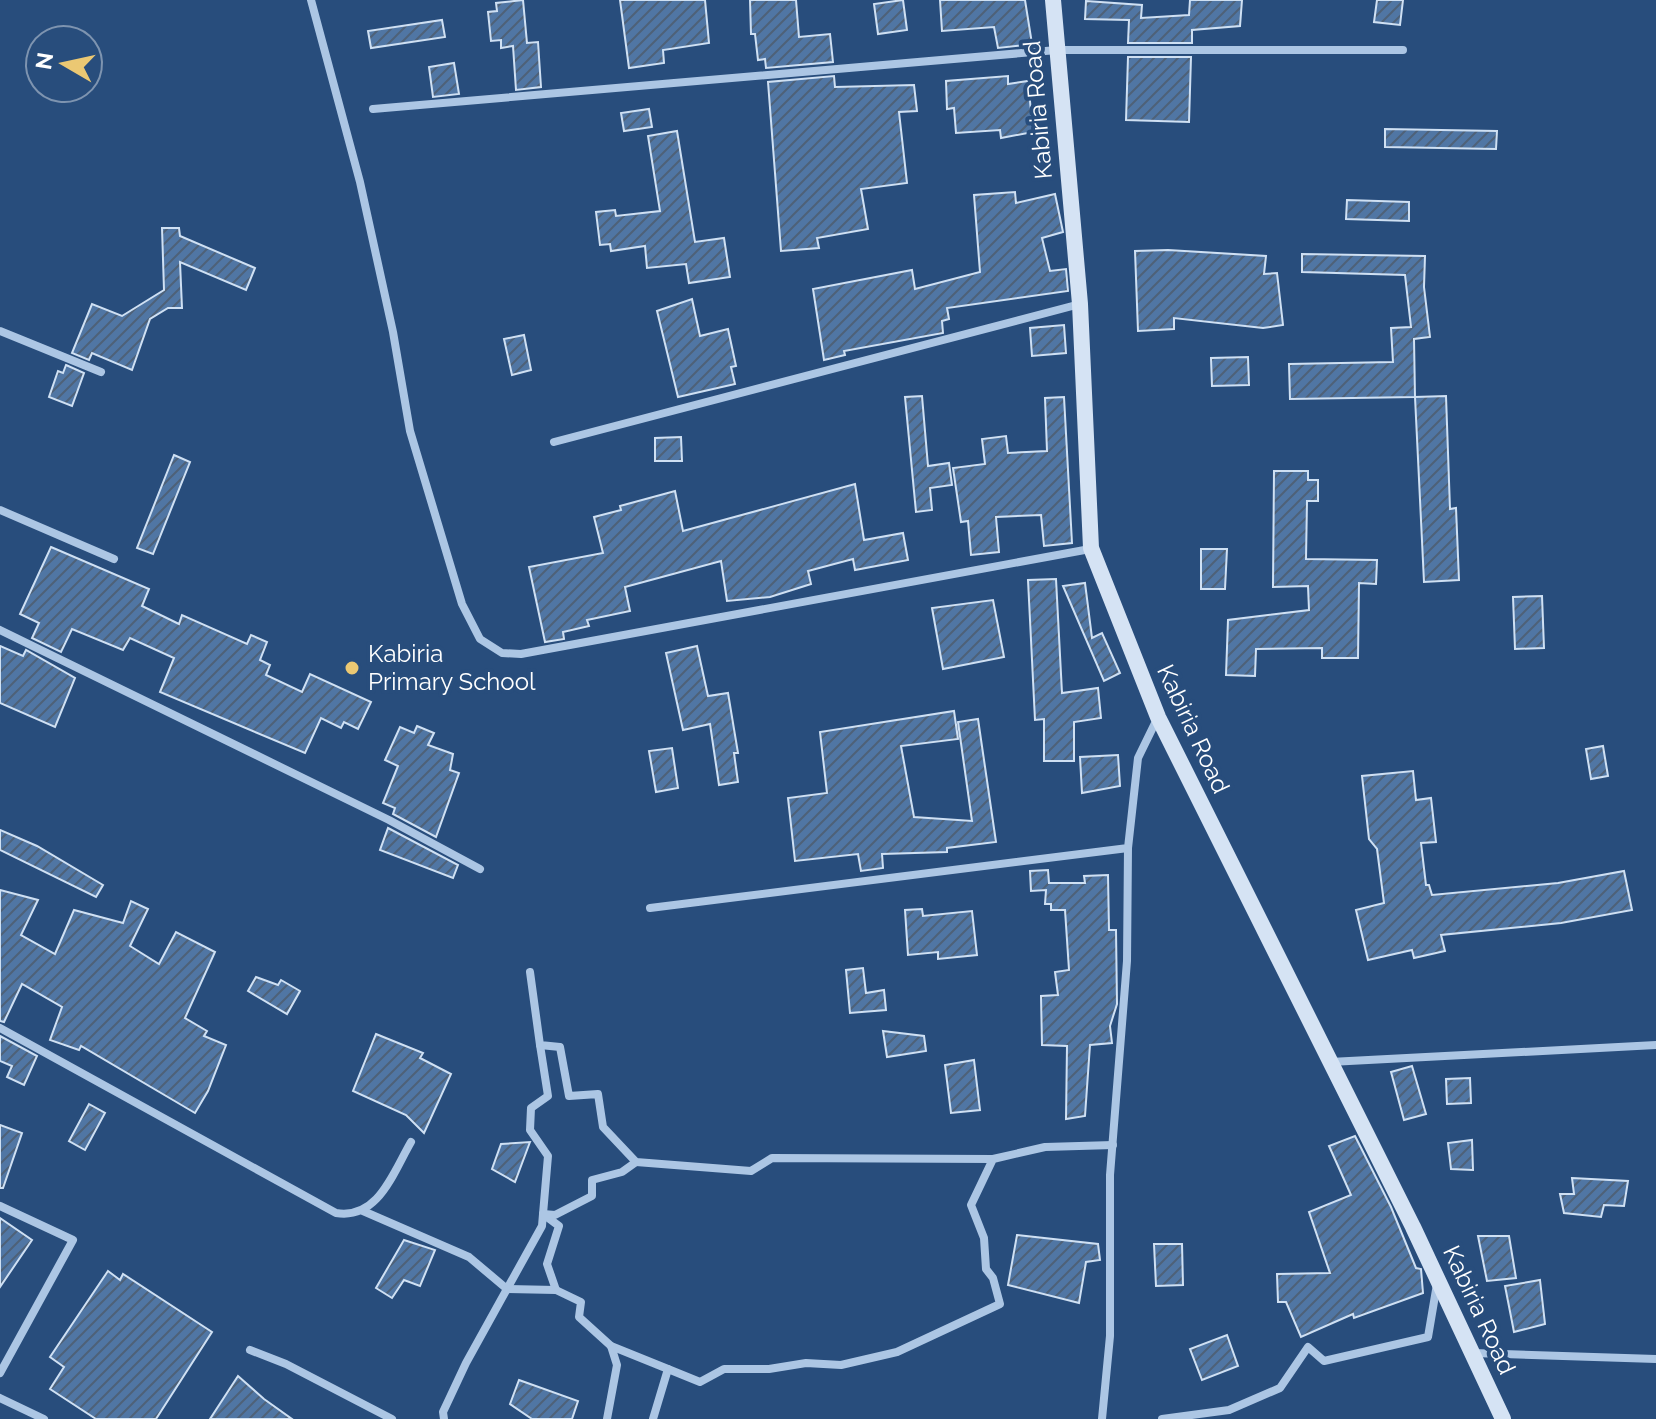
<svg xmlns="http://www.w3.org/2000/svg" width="1656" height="1419" font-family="Raleway,sans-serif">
<defs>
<pattern id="building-hatch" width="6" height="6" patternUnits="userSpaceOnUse" patternTransform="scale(2)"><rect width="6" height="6" fill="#5076a4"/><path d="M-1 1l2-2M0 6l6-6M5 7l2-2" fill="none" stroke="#4e6178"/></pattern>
</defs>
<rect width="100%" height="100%" fill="#284d7c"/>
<g fill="url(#building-hatch)" stroke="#cfe0f3" stroke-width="2">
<polygon points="523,0 527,43 538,42 541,87 516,90 513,46 501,48 501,40 491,41 488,12 497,11 496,3"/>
<polygon points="620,0 705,0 709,43 663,50 664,63 629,68"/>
<polygon points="750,0 796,0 799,37 830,34 833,62 766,68 765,59 758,60 755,34 751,34"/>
<polygon points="903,0 907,30 878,34 874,4"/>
<polygon points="940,0 1025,0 1032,44 998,48 994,27 942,31"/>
<polygon points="1190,0 1242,0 1240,26 1192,30 1192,43 1128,43 1129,20 1085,19 1086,1 1142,5 1141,18 1189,15"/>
<polygon points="1377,0 1403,0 1400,25 1374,22"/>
<polygon points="442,20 445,37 371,48 368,31"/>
<polygon points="1128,57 1191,57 1189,122 1126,120"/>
<polygon points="454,63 459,94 433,97 429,67"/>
<polygon points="834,76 835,87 914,85 917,111 899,112 907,183 861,189 868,229 817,238 819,248 781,251 768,82"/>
<polygon points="1008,76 1008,84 1028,81 1033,132 1001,138 1000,130 956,133 954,108 947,109 946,81"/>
<polygon points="649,109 652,127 624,131 621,113"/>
<polygon points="1385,129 1497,131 1496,149 1385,147"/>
<polygon points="677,131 695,242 724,238 730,277 689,283 686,264 647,268 645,246 611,251 610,244 600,245 596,212 615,210 616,216 660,211 648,136"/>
<polygon points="1015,192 1016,203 1055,194 1063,232 1042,238 1050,271 1066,269 1068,291 947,308 949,319 942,321 943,333 844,351 845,355 824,360 813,289 912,270 915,289 980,272 974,195"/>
<polygon points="1347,200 1409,202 1409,221 1346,219"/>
<polygon points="162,228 179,228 180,236 255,268 246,290 180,262 182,308 168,308 150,319 132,370 92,353 89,360 72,353 92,304 122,316 164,290"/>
<polygon points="1168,250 1266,256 1264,274 1277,273 1283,325 1263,328 1174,318 1174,329 1138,331 1135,251"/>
<polygon points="1302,254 1425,256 1424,287 1430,337 1414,339 1415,397 1290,399 1289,364 1393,362 1391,328 1411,327 1405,275 1302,272"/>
<polygon points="692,299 700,336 728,329 736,366 731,367 735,384 678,397 657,311"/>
<polygon points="1064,325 1066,353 1032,356 1030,328"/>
<polygon points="524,335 531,370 512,375 504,339"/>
<polygon points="1248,357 1249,385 1212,386 1211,358"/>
<polygon points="66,365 84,373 72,406 49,397 58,371 63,373"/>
<polygon points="922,396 928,466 949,463 952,485 930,488 932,510 916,512 905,397"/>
<polygon points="1446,396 1450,509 1456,508 1459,580 1424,582 1415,397"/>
<polygon points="1064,397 1072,543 1044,546 1041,515 996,517 999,552 971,555 968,521 961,522 953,468 985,464 982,439 1006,436 1008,453 1047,451 1045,398"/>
<polygon points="681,437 682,461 655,461 655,438"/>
<polygon points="174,455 190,462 153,554 137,548"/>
<polygon points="1274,471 1308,471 1308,480 1318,480 1318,501 1307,501 1306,559 1377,560 1376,584 1359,583 1358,658 1322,658 1322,648 1256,649 1255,676 1226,675 1228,620 1309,610 1308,586 1273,587"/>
<polygon points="855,484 864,540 903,533 908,560 855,570 853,559 808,571 811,584 770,597 727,601 721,561 625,587 630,611 587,620 589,626 563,632 564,639 545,642 529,567 603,553 594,517 621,510 620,506 675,491 683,531"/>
<polygon points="51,547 149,589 142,606 179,624 182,615 247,644 251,635 267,642 260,660 270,665 266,675 302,692 310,674 371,702 358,729 344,722 341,728 321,718 305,753 160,692 174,658 130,638 123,650 72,629 61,652 32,638 39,623 20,614"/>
<polygon points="1201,549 1227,549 1225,589 1201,589"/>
<polygon points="1056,579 1062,693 1098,688 1101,718 1074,722 1074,761 1044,761 1044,719 1035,720 1028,580"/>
<polygon points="1085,583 1092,638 1102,633 1120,673 1104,681 1063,586"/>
<polygon points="1542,596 1544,648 1515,649 1513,597"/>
<polygon points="993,600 1004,657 943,669 932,608"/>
<polygon points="0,646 23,656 26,650 75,678 55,727 0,703"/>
<polygon points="697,646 708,696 728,693 738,753 734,753 738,782 719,785 710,724 683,730 666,653"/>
<polygon points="954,711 958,739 901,746 914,817 972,821 958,722 978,719 996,842 947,848 947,852 882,854 883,868 861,871 858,854 795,861 788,798 827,793 820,732"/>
<polygon points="417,726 434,733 428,745 453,754 450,770 459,773 436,837 393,814 395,808 383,803 398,766 385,760 400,727 414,733"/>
<polygon points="1603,746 1608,776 1591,779 1586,749"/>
<polygon points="672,748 678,788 656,792 649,751"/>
<polygon points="1118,755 1120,786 1082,793 1080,757"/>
<polygon points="1413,771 1416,800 1431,798 1436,842 1421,843 1426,885 1429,885 1432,895 1558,883 1624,871 1632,910 1561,923 1441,935 1445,951 1414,958 1412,950 1368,960 1356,910 1384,903 1377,849 1369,839 1362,776"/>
<polygon points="388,828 458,865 453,878 380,850"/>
<polygon points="0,830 37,846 103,885 96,897 0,850"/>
<polygon points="1048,870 1049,883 1085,883 1084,876 1108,875 1109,930 1116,930 1117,1004 1110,1026 1112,1043 1090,1045 1085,1116 1066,1119 1067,1046 1042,1045 1041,996 1058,995 1055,972 1069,970 1065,910 1051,910 1051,904 1045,904 1046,890 1031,891 1030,871"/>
<polygon points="0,890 38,900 21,935 55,954 74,910 123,923 131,901 148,909 130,946 159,964 176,932 215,952 185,1018 207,1031 204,1036 226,1045 208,1091 195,1113 81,1046 79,1050 50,1040 62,1007 22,984 4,1022 0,1021"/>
<polygon points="922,909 923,916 972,911 977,955 938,959 938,952 908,955 905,910"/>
<polygon points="863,968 866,993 884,990 886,1010 850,1013 846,970"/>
<polygon points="256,977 278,985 281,980 300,991 287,1014 248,991"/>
<polygon points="883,1031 924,1036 926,1051 887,1057"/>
<polygon points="376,1034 423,1053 420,1058 451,1074 424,1133 406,1115 353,1091"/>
<polygon points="0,1036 37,1056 24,1085 7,1077 12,1066 0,1061"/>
<polygon points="974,1060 980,1110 951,1113 945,1065"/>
<polygon points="1412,1066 1426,1114 1404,1120 1391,1072"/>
<polygon points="1470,1078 1471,1103 1447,1104 1446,1079"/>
<polygon points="89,1104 105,1113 85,1150 69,1141"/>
<polygon points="0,1125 22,1133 3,1188 0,1188"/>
<polygon points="1355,1136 1391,1207 1416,1268 1421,1269 1423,1293 1354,1318 1353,1314 1301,1337 1286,1302 1278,1302 1277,1274 1330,1273 1309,1212 1351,1195 1329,1146"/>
<polygon points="1472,1140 1473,1170 1451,1169 1448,1143"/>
<polygon points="530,1142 515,1182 492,1169 501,1144"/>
<polygon points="1572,1178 1628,1181 1624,1206 1604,1205 1601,1217 1564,1213 1560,1194 1574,1194"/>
<polygon points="0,1218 32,1240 0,1287"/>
<polygon points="1017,1235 1098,1244 1100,1260 1086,1262 1079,1303 1008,1285"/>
<polygon points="1478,1236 1509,1236 1516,1278 1487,1281"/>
<polygon points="404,1240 435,1250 420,1286 404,1280 392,1298 376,1288"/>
<polygon points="1154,1244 1182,1244 1183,1285 1156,1286"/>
<polygon points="108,1271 120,1280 123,1274 212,1332 156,1419 96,1419 50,1389 64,1367 50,1357"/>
<polygon points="1540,1280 1545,1324 1514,1332 1505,1286"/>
<polygon points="1227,1335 1238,1366 1202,1380 1190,1349"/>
<polygon points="238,1376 264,1399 292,1419 210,1419"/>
<polygon points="519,1380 578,1401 572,1419 532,1419 510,1404"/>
</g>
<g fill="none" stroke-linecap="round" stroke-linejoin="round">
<g stroke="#acc6e4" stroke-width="8">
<polyline points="311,0 360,182 393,332 410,431 462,604 480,639 502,653 521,654 1090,549"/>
<polyline points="373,109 1057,50 1403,50"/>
<polyline points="0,331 101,372"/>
<polyline points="554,442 1080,304"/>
<polyline points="0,510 114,559"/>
<polyline points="0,630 389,820 480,869"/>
<polyline points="650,908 1128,848 1138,758 1158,717"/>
<polyline points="530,972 540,1045 560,1047 569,1096 598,1094 603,1127 636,1162 751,1171 772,1158 993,1159"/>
<path d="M0 1028 336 1213C378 1220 393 1173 411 1142"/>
<polyline points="540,1045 548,1096 531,1108 530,1130 548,1156 543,1214 559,1226 547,1264 556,1290"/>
<polyline points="1330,1062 1656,1045"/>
<polyline points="0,1206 73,1240 0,1373"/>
<polyline points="363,1211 469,1257 507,1289 466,1363 443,1412 444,1419"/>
<polyline points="507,1289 542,1226 543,1214 555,1215 592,1196 592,1180 622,1172 636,1162"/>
<polyline points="507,1289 556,1290 581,1302 579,1317 611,1346 668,1369"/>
<polyline points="250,1350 286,1364 392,1419"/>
<polyline points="1473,1353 1656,1359"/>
<polyline points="0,1398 44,1419"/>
<polyline points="607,1419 617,1365 611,1346"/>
<polyline points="653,1419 668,1369 700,1382 724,1369 769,1369 806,1363 841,1365 897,1352 1000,1304 993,1278 986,1269 984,1238 971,1205 993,1159 1045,1147 1113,1145"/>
<polyline points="1102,1419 1110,1336 1110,1175 1127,961 1128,848"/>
<polyline points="1162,1419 1229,1410 1280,1388 1308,1347 1324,1361 1428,1337 1437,1284"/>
</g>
<polyline stroke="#d5e3f4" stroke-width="16" points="1053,0 1080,304 1091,548 1158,717 1413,1227 1503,1419"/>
</g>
<circle fill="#ebc873" stroke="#284d7c" stroke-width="3" cx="352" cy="668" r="8"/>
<g text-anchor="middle" stroke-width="8" stroke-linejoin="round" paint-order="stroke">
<g font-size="24" fill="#fff" stroke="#284d7c">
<text transform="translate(1038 110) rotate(-95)" y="8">Kabiria Road</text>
<text transform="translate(1193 729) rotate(65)" y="8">Kabiria Road</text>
<text transform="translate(1479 1310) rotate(65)" y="8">Kabiria Road</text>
</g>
<g font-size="24" fill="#fff" stroke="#284d7c" text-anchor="start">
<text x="368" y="662">Kabiria<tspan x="368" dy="28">Primary School</tspan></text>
</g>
</g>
<g transform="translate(64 64) rotate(279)"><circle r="38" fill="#284d7c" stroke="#7e94b0" stroke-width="2"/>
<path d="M0-6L14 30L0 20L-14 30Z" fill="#ebc873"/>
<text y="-12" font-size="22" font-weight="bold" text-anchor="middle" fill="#ffffff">N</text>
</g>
</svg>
